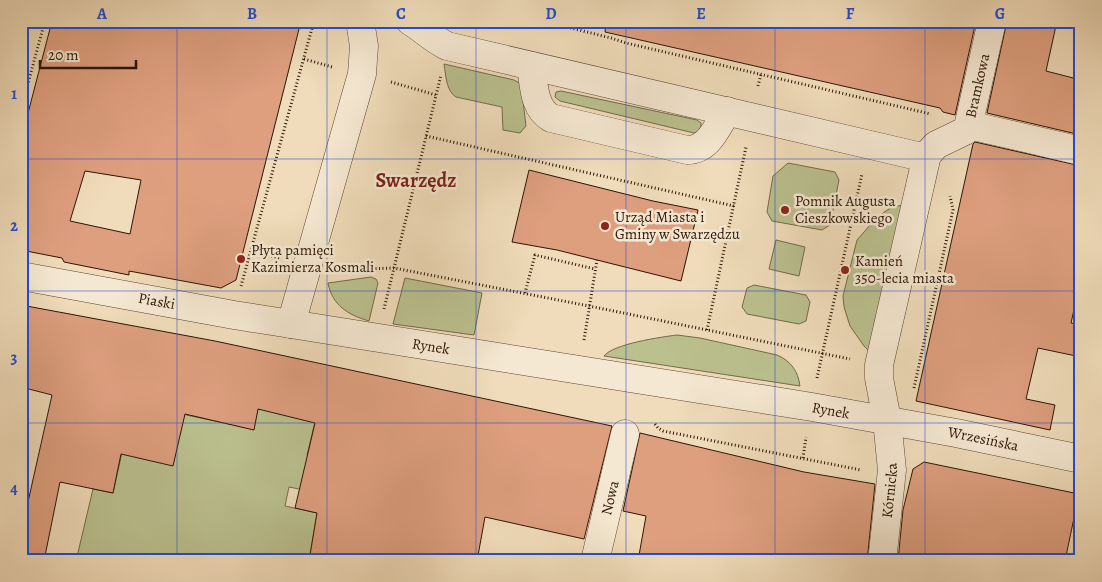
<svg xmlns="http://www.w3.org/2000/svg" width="1102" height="582" font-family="Alegreya,serif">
<rect width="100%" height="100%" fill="#f0dcba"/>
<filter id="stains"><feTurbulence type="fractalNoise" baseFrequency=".004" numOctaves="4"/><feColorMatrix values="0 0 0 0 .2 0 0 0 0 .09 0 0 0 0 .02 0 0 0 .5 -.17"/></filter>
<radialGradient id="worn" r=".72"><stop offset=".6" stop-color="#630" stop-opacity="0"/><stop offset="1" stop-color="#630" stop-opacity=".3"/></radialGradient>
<g fill="#bbc08f" stroke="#746a4a">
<path d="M444 64 514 80 521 84 526 126 520 133 503 130 502 107 456 97C446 91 446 75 444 64Z"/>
<polygon points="561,91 697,120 701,123 701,126 699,131 694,133 560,101 555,97 556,92"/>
<polygon points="788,163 835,172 839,180 830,225 822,230 772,221 767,212 773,176"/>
<polygon points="903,205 870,352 864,346 850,326 844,307 843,296 857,240 871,224 883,213 892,207"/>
<polygon points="776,240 805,247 799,276 769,269"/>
<path d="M371 277 376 279 378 283 369 321C348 315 332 305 328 283Z"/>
<polygon points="405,278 482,293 474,335 393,324"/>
<polygon points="754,285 806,295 810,302 806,321 799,324 747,314 742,307 747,288"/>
<path d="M677 335 700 338 777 355C791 361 798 371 800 386L604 356C613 344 661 337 677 335Z"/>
<polygon points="189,404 186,415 253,429 258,409 318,409 307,455 311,457 304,490 289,487 285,506 317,513 309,561 188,561 154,555 153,561 76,561 93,489 113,493 129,421"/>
</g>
<g fill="#de9f7f" stroke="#2d1404" fill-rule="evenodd">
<path d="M52 21H301L236 280 221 288 129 271V275L64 262 62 258 21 250V140ZM85 171 141 180 130 234 70 221Z"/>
<polygon points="606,21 976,21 955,115 943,112 940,108 605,32"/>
<polygon points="1007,21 1057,21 1046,71 1081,80 1081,135 987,113"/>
<polygon points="975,142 1081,166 1081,279 1071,323 1081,325 1081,357 1038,348 1026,399 1055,405 1050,430 916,401 973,144"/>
<polygon points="529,170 653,201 698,210 681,281 557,250 512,242"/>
<polygon points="21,305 215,341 612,426 584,539 485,517 477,561 309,561 317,513 295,508 315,423 258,409 254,430 185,414 173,466 121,454 113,493 60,482 44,561 21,561 21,533 52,395 21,387"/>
<polygon points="640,433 804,472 875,484 867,561 638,561 646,516 623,511"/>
<polygon points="924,462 1079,494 1065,561 898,561 903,510 913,469"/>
</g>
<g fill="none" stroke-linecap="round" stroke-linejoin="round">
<g stroke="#5e4632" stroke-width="29">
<g id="minor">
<path d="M410 21C423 29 434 40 447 46L926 158"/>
<path d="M531 66C534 83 533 108 551 118L687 150C709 150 717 127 727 111"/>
<polyline points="969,125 1081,151"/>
<path id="s1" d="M21 276 234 315 812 407 956 433 1081 459"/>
<polyline points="291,324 362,74 364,46 360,21"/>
<path id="s2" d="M595 561 625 434"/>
<path id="s3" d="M882 561 892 470 887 420 879 378V365L927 155 936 145 965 131 968 127 992 21"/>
</g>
</g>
<g stroke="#2d1404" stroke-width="3" stroke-dasharray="1 2.5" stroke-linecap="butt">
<polyline points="543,21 611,38 626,43 931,114"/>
<polyline points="304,59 332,67"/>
<polyline points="391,82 436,95"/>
<polyline points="758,86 761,74"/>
<polyline points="21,109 45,21"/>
<polyline points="426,136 734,206"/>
<polyline points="251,251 280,258"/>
<polyline points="337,270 394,268 589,306 850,359"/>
<polyline points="241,286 314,21"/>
<polyline points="525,293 535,255 595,269"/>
<polyline points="384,309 441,75"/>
<polyline points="707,330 746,147"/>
<polyline points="584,340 597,260"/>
<polyline points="817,378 862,174"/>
<polyline points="914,388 953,210 950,196"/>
<polyline points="655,424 658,428 663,431 861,470"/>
<polyline points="803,458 806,437"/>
</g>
<use href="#minor" stroke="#f5e8d2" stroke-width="28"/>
</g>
<path fill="none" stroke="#1d4ed8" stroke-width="1" stroke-opacity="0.55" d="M177 21V561M327 21V561M476 21V561M626 21V561M775 21V561M925 21V561M21 159H1081M21 291H1081M21 423H1081"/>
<g fill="#8f2418" stroke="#f5e8d2" stroke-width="2">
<circle cx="785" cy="210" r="5"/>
<circle cx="605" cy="226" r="5"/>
<circle cx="241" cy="259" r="5"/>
<circle cx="845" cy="270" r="5"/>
</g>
<g text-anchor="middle" stroke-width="5" stroke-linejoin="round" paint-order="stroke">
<g font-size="15" fill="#2d1404" stroke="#f5e8d2">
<text dy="5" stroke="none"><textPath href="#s3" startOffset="506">Bramkowa</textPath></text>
<text dy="5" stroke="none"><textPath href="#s1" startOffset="138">Piaski</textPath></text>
<text dy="5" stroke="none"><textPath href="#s1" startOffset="416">Rynek</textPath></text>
<text dy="5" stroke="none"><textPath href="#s1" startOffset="821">Rynek</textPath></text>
<text dy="5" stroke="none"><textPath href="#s1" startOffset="976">Wrzesińska</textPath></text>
<text dy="5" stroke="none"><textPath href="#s3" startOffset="71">Kórnicka</textPath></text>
<text dy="5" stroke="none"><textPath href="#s2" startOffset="65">Nowa</textPath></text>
</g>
<g font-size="15" fill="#2d1404" stroke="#f5e8d2" text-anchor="start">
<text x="795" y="206">Pomnik Augusta<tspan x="795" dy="17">Cieszkowskiego</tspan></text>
<text x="615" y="222">Urząd Miasta i<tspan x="615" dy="17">Gminy w Swarzędzu</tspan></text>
<text x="251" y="255">Płyta pamięci<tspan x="251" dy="17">Kazimierza Kosmali</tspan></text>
<text x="855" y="266">Kamień<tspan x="855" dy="17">350-lecia miasta</tspan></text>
</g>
<g font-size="20" font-weight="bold" fill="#7a1f14" stroke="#f5e8d2">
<text x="416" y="187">Swarzędz</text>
</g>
</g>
<rect width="1102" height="582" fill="none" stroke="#f0dcba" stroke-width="55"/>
<path d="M40 60v8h96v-8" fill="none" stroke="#2d1404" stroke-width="2.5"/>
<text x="48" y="60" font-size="15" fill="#2d1404" stroke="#f5e8d2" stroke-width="4" paint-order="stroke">20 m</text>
<rect x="28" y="28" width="1046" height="526" fill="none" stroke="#1d4ed8" stroke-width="2"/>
<g font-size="16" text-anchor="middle" font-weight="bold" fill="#1d4ed8">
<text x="102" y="19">A</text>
<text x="252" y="19">B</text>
<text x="401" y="19">C</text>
<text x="551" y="19">D</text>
<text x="701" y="19">E</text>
<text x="850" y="19">F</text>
<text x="1000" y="19">G</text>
<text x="14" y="99">1</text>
<text x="14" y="231">2</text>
<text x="14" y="363">3</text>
<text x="14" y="494">4</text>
</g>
<rect width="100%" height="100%" filter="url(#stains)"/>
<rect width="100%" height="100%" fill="url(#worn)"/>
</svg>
